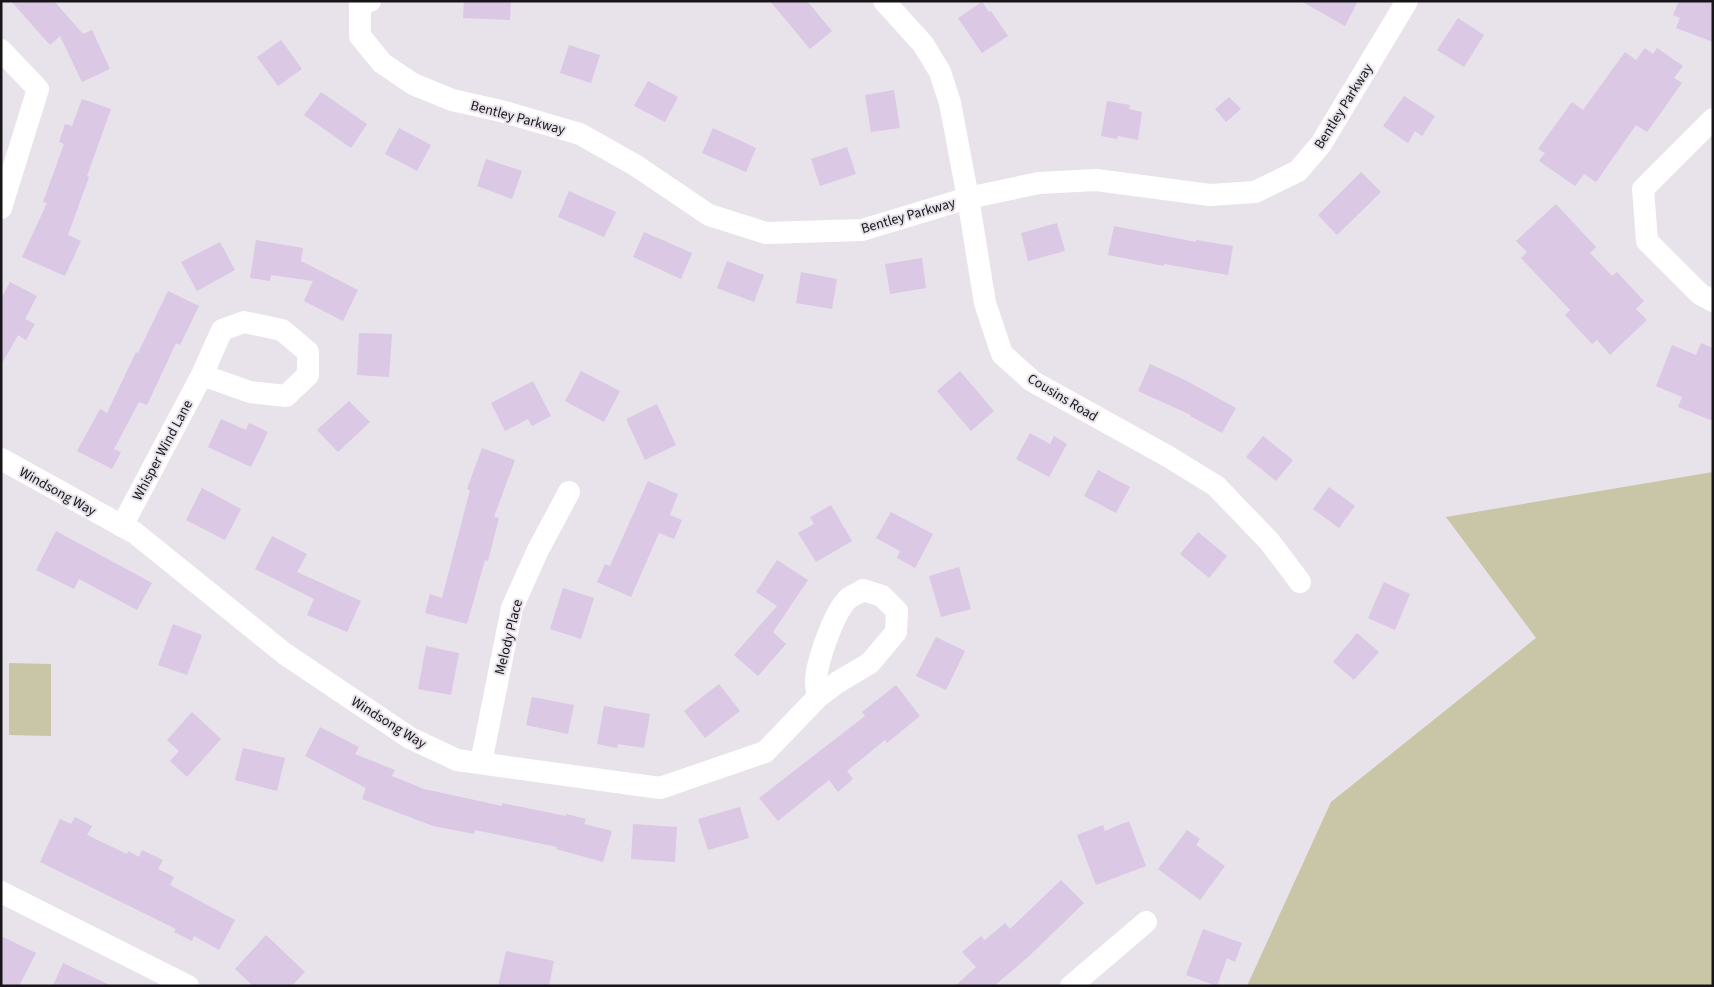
<svg xmlns="http://www.w3.org/2000/svg" width="1714" height="987" font-family="'Source Sans 3',sans-serif">
<rect width="100%" height="100%" fill="#e8e2eb"/>
<g fill="#c9c5a7">
<polygon points="1713,472 1713,986 1247,986 1331,802 1536,638 1446,517"/>
<polygon points="9,663 51,664 51,736 9,735"/>
</g>
<g fill="#dac8e4">
<polygon points="11,1 54,1 83,34 92,30 110,69 82,82 60,36 50,45"/>
<polygon points="464,1 511,1 510,20 463,18"/>
<polygon points="770,1 807,1 832,31 810,49"/>
<polygon points="1301,1 1358,1 1345,26"/>
<polygon points="1679,1 1713,1 1713,42 1676,28 1680,18 1673,15"/>
<polygon points="982,2 989,12 991,11 1008,36 982,53 958,18"/>
<polygon points="1458,18 1484,35 1464,67 1437,50"/>
<polygon points="281,40 302,69 278,86 257,57"/>
<polygon points="569,45 600,55 591,83 560,73"/>
<polygon points="1645,48 1653,54 1657,48 1683,66 1674,78 1682,83 1647,132 1636,125 1596,182 1584,174 1575,186 1539,161 1545,153 1538,149 1572,102 1583,110 1625,52 1636,60"/>
<polygon points="648,81 678,97 665,122 634,106"/>
<polygon points="894,90 900,128 871,132 865,95"/>
<polygon points="321,92 367,124 351,148 304,115"/>
<polygon points="1404,96 1435,116 1422,136 1415,131 1408,143 1383,126"/>
<polygon points="1229,97 1241,109 1226,122 1215,109"/>
<polygon points="82,99 111,109 87,176 89,177 68,235 81,241 65,276 22,257 47,203 43,202 64,144 59,142 65,124 72,126"/>
<polygon points="1107,101 1130,105 1129,109 1142,112 1138,140 1118,136 1117,139 1101,136"/>
<polygon points="399,128 431,145 417,171 385,154"/>
<polygon points="713,128 756,148 746,172 702,153"/>
<polygon points="847,147 856,174 820,186 811,159"/>
<polygon points="486,159 522,171 512,199 477,186"/>
<polygon points="1361,172 1381,192 1337,235 1318,215"/>
<polygon points="569,191 616,212 604,237 558,217"/>
<polygon points="1556,204 1596,247 1590,253 1612,276 1617,272 1644,301 1636,309 1647,320 1610,355 1597,340 1592,344 1565,315 1570,310 1521,258 1527,252 1516,241"/>
<polygon points="1057,223 1065,251 1028,261 1021,233"/>
<polygon points="1114,226 1196,242 1196,240 1233,246 1228,275 1164,264 1164,266 1108,255"/>
<polygon points="644,232 692,253 681,279 633,257"/>
<polygon points="256,240 303,248 301,261 358,290 343,321 304,301 313,281 271,275 270,281 250,278"/>
<polygon points="220,242 235,270 197,291 181,262"/>
<polygon points="922,258 926,288 890,294 885,264"/>
<polygon points="727,261 764,275 754,302 717,288"/>
<polygon points="801,272 837,279 832,309 796,303"/>
<polygon points="10,282 37,296 25,319 35,324 26,340 18,335 1,365 1,299"/>
<polygon points="168,291 199,306 180,345 176,343 147,405 139,402 114,449 121,452 112,469 77,451 100,409 107,413 136,352 138,353"/>
<polygon points="359,333 392,334 389,377 357,375"/>
<polygon points="1701,343 1713,348 1713,421 1678,407 1682,397 1656,386 1672,345 1696,355"/>
<polygon points="1150,364 1183,379 1236,408 1222,433 1190,416 1191,415 1138,391"/>
<polygon points="581,371 620,391 604,422 565,401"/>
<polygon points="960,371 994,411 971,431 937,391"/>
<polygon points="533,381 551,416 532,426 528,419 505,431 491,403"/>
<polygon points="349,401 370,422 338,452 317,430"/>
<polygon points="657,404 676,445 645,460 626,419"/>
<polygon points="221,419 246,430 249,423 268,432 251,467 208,447"/>
<polygon points="1030,433 1050,444 1054,436 1067,444 1049,477 1016,459"/>
<polygon points="1263,436 1293,460 1276,481 1246,457"/>
<polygon points="482,448 515,460 494,517 499,518 488,561 485,560 467,624 425,613 430,594 442,598 470,490 467,489"/>
<polygon points="1098,470 1130,487 1116,513 1084,496"/>
<polygon points="648,481 678,494 670,515 682,520 674,539 659,533 631,597 597,582 605,564 610,566"/>
<polygon points="1329,487 1355,506 1339,528 1313,509"/>
<polygon points="202,488 241,509 225,540 186,520"/>
<polygon points="831,505 852,541 816,562 798,533 814,524 810,517"/>
<polygon points="891,512 933,534 915,568 897,558 900,551 876,538"/>
<polygon points="56,531 152,583 137,610 79,579 74,589 36,570"/>
<polygon points="1198,532 1227,556 1209,578 1180,554"/>
<polygon points="272,536 307,554 297,572 361,601 347,632 307,615 314,599 255,569"/>
<polygon points="777,560 808,580 773,632 786,644 758,676 734,655 777,606 756,592"/>
<polygon points="959,567 971,609 941,617 929,576"/>
<polygon points="1384,582 1410,594 1395,630 1368,618"/>
<polygon points="563,588 594,598 581,639 550,629"/>
<polygon points="173,624 202,635 187,675 158,665"/>
<polygon points="1357,633 1379,652 1354,680 1333,662"/>
<polygon points="936,637 965,651 946,690 916,676"/>
<polygon points="426,646 459,653 451,695 418,689"/>
<polygon points="719,684 740,711 705,738 684,711"/>
<polygon points="896,685 920,716 887,743 885,740 847,771 853,779 838,792 829,780 778,821 759,798 865,716 862,712"/>
<polygon points="532,697 574,705 568,734 526,725"/>
<polygon points="604,706 650,714 644,748 618,744 617,748 597,744"/>
<polygon points="192,712 221,739 187,777 170,761 179,751 167,740"/>
<polygon points="320,727 359,747 355,754 395,770 392,776 424,789 502,806 502,803 566,816 566,814 586,819 584,824 612,831 603,862 556,849 557,847 475,830 474,834 433,826 362,799 366,788 305,756"/>
<polygon points="243,748 285,758 277,791 235,780"/>
<polygon points="740,807 749,838 708,850 698,819"/>
<polygon points="75,817 92,826 87,835 127,854 128,851 139,857 142,850 163,860 158,869 174,877 170,885 235,920 219,950 194,936 192,941 174,932 176,929 40,862 60,819 71,824"/>
<polygon points="1129,821 1146,866 1096,885 1077,835 1103,825 1105,831"/>
<polygon points="633,824 677,827 675,862 631,859"/>
<polygon points="1187,830 1200,839 1196,845 1225,866 1200,900 1158,869"/>
<polygon points="1061,880 1084,903 1027,958 994,986 955,986 976,967 962,952 981,936 985,940 1005,923 1010,929"/>
<polygon points="1203,929 1242,943 1235,962 1227,958 1217,986 1186,975"/>
<polygon points="266,935 305,972 292,986 253,986 235,969"/>
<polygon points="1,936 36,953 19,986 1,986"/>
<polygon points="506,951 554,961 549,986 498,986"/>
<polygon points="63,963 112,986 53,986"/>
</g>
<g fill="none" stroke-linecap="round" stroke-linejoin="round">
<g stroke="#fff" stroke-width="22">
<polyline points="370,1 360,6 360,36 382,63 413,84 452,100 501,111 580,134 635,165 709,215 766,233 862,230 968,198 1039,183 1096,180 1210,195 1255,192 1298,171 1321,144 1407,1"/>
<polyline points="884,1 923,44 940,72 950,103 968,198 985,303 1002,354 1032,381 1169,457 1216,486 1269,541 1300,582"/>
<polyline points="1,50 38,89 1,208"/>
<polyline points="1713,119 1643,189 1647,241 1700,294 1713,301"/>
<path d="M1 459 135 533 285 654 410 738 457 760 660 788 765 752 818 697 838 682 870 663 896 632 897 611 882 596 863 590C859 593 853 595 849 598 834 611 817 661 816 681 816 686 817 692 818 697"/>
<polyline points="122,526 202,375 250,392 286,396 308,375 308,352 282,330 244,322 222,330 202,375"/>
<polyline points="481,763 512,608 538,550 569,492"/>
<polyline points="1,892 188,986"/>
<polyline points="1071,986 1146,922"/>
</g>
</g>
<g text-anchor="middle" stroke-width="4" stroke-linejoin="round" paint-order="stroke">
<g font-size="14" fill="#171518" stroke="#e8e2eb">
<text transform="translate(1343 106) rotate(-58)" y="5">Bentley Parkway</text>
<text transform="translate(518 117) rotate(15)" y="5">Bentley Parkway</text>
<text transform="translate(908 215) rotate(-16)" y="5">Bentley Parkway</text>
<text transform="translate(1063 397) rotate(31)" y="5">Cousins Road</text>
<text transform="translate(162 450) rotate(-62)" y="5">Whisper Wind Lane</text>
<text transform="translate(58 491) rotate(29)" y="5">Windsong Way</text>
<text transform="translate(508 637) rotate(-76)" y="5">Melody Place</text>
<text transform="translate(389 722) rotate(32)" y="5">Windsong Way</text>
</g>
</g>
<rect width="1714" height="987" fill="none" stroke="#171518" stroke-width="5"/>
</svg>
